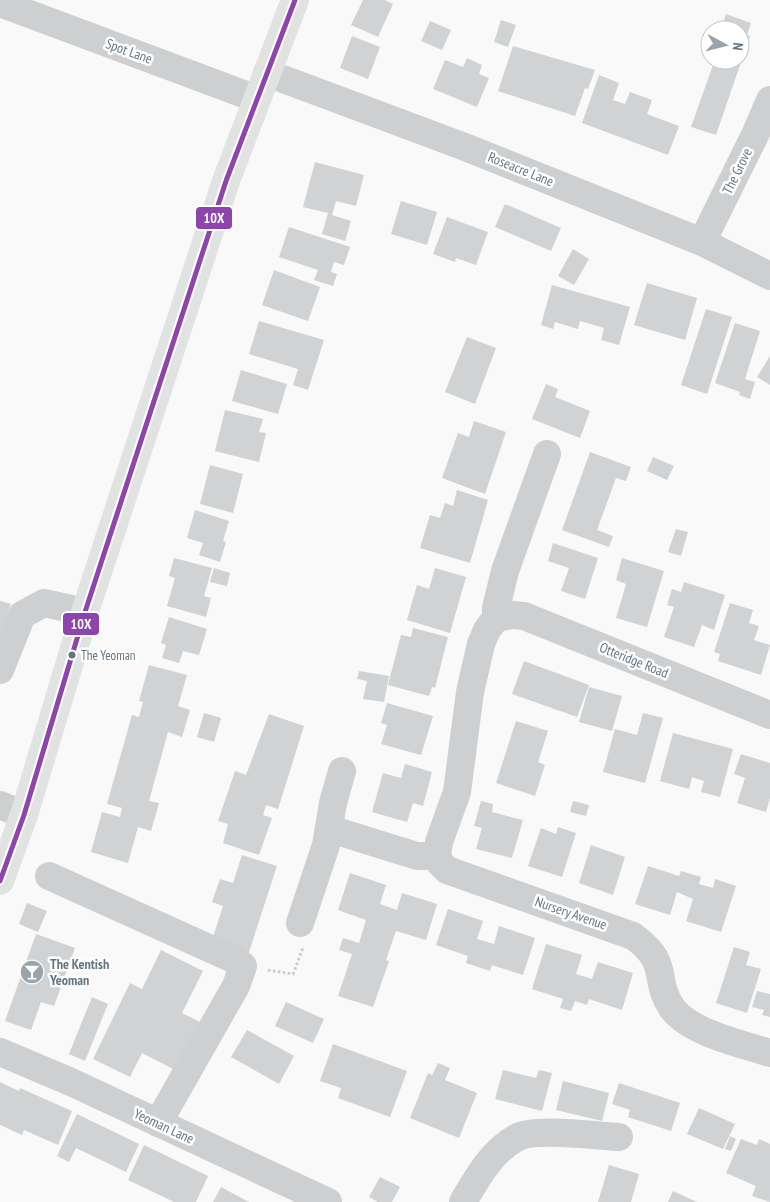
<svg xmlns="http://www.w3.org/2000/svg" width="770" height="1202" font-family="'PT Sans Narrow',sans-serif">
<rect width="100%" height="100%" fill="#f9f9f9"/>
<g fill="#d0d2d3">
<polygon points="363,0 385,0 393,4 378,37 351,25"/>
<polygon points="726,14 751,23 747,35 750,36 716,135 691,127 713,65 709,64 710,60 740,60 740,30 721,30"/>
<polygon points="501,20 516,25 508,47 494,42"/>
<polygon points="430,21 451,30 442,50 421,41"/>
<polygon points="352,36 380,47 368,79 340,68"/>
<polygon points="513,46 595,70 588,89 585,88 575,116 498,91"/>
<polygon points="467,58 482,65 479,74 489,78 477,107 433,89 445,60 463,67"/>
<polygon points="599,75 619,83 613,100 625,104 630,92 652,100 647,114 679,126 668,155 582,123"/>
<polygon points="315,162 364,175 356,206 336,201 332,215 351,221 345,241 322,234 328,213 303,207"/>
<polygon points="401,201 437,212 427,245 391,234"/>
<polygon points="505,204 561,228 551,251 495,227"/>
<polygon points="447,217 488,232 476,265 456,258 455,262 433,254"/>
<polygon points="289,227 350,247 344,265 334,262 331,272 337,274 333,286 314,280 318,270 279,257"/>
<polygon points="573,249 589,259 574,285 558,276"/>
<polygon points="274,270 320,287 308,321 262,305"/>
<polygon points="647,283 697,298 685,340 634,325"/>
<polygon points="552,285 630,307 619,345 601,340 604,328 580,321 578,329 555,322 553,329 541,325"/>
<polygon points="706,309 732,317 707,394 681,385"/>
<polygon points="259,321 324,340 308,390 293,385 298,369 249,354"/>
<polygon points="735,323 760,331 745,379 755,382 750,399 739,395 740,392 715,383"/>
<polygon points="467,337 496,348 475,404 445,392"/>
<polygon points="770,356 770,385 757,377"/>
<polygon points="241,370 287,384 278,414 232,401"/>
<polygon points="546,384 558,389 555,397 590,411 580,438 532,419"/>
<polygon points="225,410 263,419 259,432 266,433 259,462 215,451"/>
<polygon points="474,421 506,432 485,494 442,478 458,433 469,437"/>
<polygon points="590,452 631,467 626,481 616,478 597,530 613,536 609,547 562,530"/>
<polygon points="653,457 674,466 667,480 647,471"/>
<polygon points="210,465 243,474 233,513 200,504"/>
<polygon points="457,490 488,500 470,563 420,548 430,515 440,518 445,503 453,506"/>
<polygon points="195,510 229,521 223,541 226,542 220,562 199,555 203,543 187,538"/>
<polygon points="676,529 688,532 681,556 668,552"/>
<polygon points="553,543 598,558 585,599 561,591 569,568 548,561"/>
<polygon points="174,558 212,568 204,596 211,598 206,617 167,606 175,578 169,576"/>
<polygon points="622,558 664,571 647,627 616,618 626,584 616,580"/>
<polygon points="214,568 230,573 227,586 210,582"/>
<polygon points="435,568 466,577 450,633 407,620 417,585 429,589"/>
<polygon points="684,582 725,595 714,630 702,625 694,647 664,637 674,607 667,605 672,589 681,592"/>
<polygon points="0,601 11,604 0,637"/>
<polygon points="730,603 753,610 749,623 759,626 754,640 770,645 761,675 718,661 720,654 714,652"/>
<polygon points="169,617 207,629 199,655 183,651 179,663 162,658 166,645 161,643"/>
<polygon points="413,628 448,637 435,688 432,687 429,696 388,685 401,635 411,637"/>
<polygon points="524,661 589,685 577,717 512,694"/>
<polygon points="149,665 187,675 178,706 190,710 182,737 168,732 149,801 159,803 151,831 138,827 128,863 91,852 102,812 120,817 122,808 107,804 132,715 139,717 143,702 139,701"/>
<polygon points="359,671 389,676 384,702 363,699 367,681 357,679"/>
<polygon points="589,687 622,696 612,731 579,722"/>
<polygon points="387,703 433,716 421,755 381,744 387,725 381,723"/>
<polygon points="204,713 221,718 214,742 197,737"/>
<polygon points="643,713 663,718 645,783 603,772 615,729 637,735"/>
<polygon points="269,714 304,726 278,809 266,805 263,815 272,818 259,855 223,843 228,824 218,821 235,771 246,775"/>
<polygon points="516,721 548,731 538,762 545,765 535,796 496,783"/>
<polygon points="673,733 733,749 720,797 701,792 704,781 692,777 689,789 660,781"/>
<polygon points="741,754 770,763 770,798 766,812 737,803 745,778 734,774"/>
<polygon points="405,764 432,772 423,806 413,803 407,822 372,812 383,773 401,778"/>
<polygon points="481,801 493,804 492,812 523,820 512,858 476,849 482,828 474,826"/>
<polygon points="573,801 589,805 586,816 570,812"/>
<polygon points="558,827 576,833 562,877 528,866 541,828 556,834"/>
<polygon points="591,845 625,857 613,895 579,883"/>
<polygon points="242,855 277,866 248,955 211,943 223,906 212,902 220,879 233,883"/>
<polygon points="648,866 679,876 681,871 701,877 699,884 713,888 715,879 736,886 721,932 686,921 693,899 677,892 670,915 635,904"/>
<polygon points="350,873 386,885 380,904 397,910 402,893 437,904 426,940 396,931 386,960 389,961 373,1007 338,996 352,954 339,950 343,938 359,943 366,920 338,910"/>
<polygon points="27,903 47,911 38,932 19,924"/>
<polygon points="448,909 483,921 477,939 494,944 499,926 535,938 523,975 492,965 490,971 466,963 468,956 436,945"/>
<polygon points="36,934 75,948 54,1006 41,1002 31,1030 5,1021"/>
<polygon points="546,944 582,955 576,974 592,979 598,962 633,973 622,1010 589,999 587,1005 575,1001 571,1011 560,1008 563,999 532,989"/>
<polygon points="734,947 750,952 746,965 761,969 747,1013 716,1003"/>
<polygon points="161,950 203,971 182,1013 202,1023 179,1072 142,1053 130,1077 93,1059 130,983 142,989"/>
<polygon points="757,991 770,994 770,1017 762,1015 764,1010 752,1007"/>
<polygon points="92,997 108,1004 85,1061 69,1054"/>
<polygon points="286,1002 324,1019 313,1043 275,1026"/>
<polygon points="247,1030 294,1056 279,1084 231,1057"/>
<polygon points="333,1044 407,1071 390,1117 338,1098 341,1088 320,1081"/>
<polygon points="438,1063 450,1068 445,1080 477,1093 459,1138 410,1118 428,1073 432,1075"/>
<polygon points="503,1070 536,1078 539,1070 552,1073 542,1111 495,1099"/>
<polygon points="563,1081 609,1093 602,1121 556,1110"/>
<polygon points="0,1082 19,1091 20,1088 72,1111 58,1145 24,1130 22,1135 0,1125"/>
<polygon points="619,1083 680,1103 671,1131 628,1117 630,1110 612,1104"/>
<polygon points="699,1108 735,1124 723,1149 687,1134"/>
<polygon points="77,1114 139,1144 126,1172 76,1148 69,1162 57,1156"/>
<polygon points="730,1136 736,1139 731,1151 725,1149"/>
<polygon points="741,1139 757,1145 759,1139 770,1144 770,1202 752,1196 756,1186 726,1173"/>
<polygon points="144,1145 208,1176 196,1202 174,1202 128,1180"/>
<polygon points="609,1165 639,1174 631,1202 598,1202"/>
<polygon points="380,1177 400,1187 392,1202 378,1202 369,1197"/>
<polygon points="221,1187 249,1202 213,1202"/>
<polygon points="673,1191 697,1202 668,1202"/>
</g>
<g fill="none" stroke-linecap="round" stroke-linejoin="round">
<polyline stroke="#cbcccd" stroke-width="3" stroke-dasharray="2.5 2.5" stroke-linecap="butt" points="268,970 293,974 303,948"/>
<g stroke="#cecfd0" stroke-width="28">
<polyline points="0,3 257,99"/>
<polyline points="267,73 465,147 702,242 770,276"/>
<polyline points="702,242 755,135 770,100"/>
<polyline points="496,618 513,615 524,616 770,715"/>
<polyline points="0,670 22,615 44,603 85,612"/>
<polyline points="0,805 24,815"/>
<path d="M330 829 417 856H437L439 862 447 870 633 936C672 964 652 979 672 1008 690 1033 742 1044 770 1053"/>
<polyline points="437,856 439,842 457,792 470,692 481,644 487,630 496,618 496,608 505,571 547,454"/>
<polyline points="49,876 233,959 243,966 236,986 158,1123"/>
<polyline points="300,923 326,845 333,803 342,771"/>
<polyline points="0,1052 71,1082 328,1202"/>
<path d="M463 1202C477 1178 491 1152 516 1138 535 1127 596 1136 619 1137"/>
</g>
<polyline stroke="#e1e2e2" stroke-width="28" points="0,881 24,815 85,612 226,181 295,0"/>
<g stroke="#fff" stroke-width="9">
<polyline id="bus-1" points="0,881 24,815 85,612 226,181 295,0"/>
</g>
<use href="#bus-1" stroke="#8e44ad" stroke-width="5"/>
</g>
<defs>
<g id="bar-disc" transform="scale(1.25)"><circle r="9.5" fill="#99a4ac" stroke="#fff"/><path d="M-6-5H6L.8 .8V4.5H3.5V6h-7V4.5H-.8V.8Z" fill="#fff"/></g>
</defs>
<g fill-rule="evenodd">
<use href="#bar-disc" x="32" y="972"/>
</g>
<circle fill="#657683" stroke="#fff" stroke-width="2" cx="72" cy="655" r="4.5"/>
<g text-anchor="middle" stroke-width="5" stroke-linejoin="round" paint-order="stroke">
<g font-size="13" fill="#657683" stroke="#fff" text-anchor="start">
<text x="81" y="660">The Yeoman</text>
</g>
<g font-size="14" fill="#657683" stroke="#fff">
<text transform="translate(129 51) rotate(20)" y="5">Spot Lane</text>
<text transform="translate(521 169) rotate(22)" y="5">Roseacre Lane</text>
<text transform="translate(737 171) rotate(-64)" y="5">The Grove</text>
<text transform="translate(634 660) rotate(22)" y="5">Otteridge Road</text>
<text transform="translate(571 913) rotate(19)" y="5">Nursery Avenue</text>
<text transform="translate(164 1126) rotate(25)" y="5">Yeoman Lane</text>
</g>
<g font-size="14" font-weight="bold" fill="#657683" stroke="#fff" text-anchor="start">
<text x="50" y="969">The Kentish<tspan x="50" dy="16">Yeoman</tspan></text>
</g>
</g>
<g stroke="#fff" stroke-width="2">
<rect x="195" y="206" width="38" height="24" rx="5" fill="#8e44ad"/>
<rect x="62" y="612" width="38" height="24" rx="5" fill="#8e44ad"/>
</g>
<g font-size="14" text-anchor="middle" font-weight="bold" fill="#fff">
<text x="214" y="223">10X</text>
<text x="81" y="629">10X</text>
</g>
<g transform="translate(725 45) rotate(97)"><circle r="24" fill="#ffffff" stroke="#c1c8cd"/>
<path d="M0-4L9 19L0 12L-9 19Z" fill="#99a4ac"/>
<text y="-8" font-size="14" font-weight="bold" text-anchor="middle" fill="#657683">N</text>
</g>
</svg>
